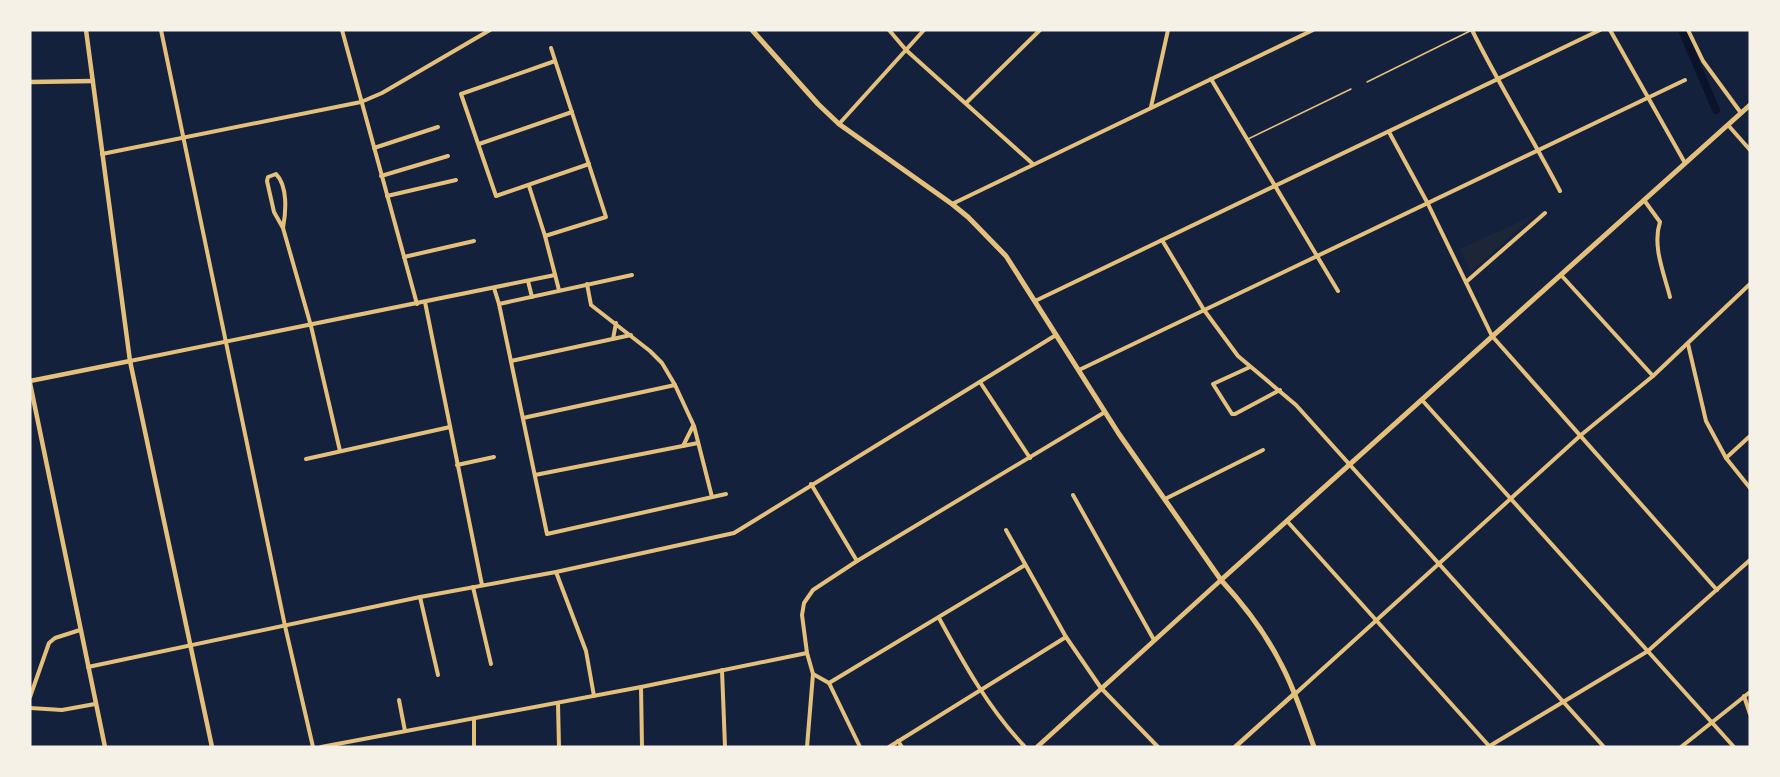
<svg xmlns="http://www.w3.org/2000/svg" width="1780" height="777" font-family="Arial,sans-serif">
<rect width="100%" height="100%" fill="#14213d"/>
<polygon fill="#1d2539" points="1534,215 1471,272 1460,249"/>
<g fill="none" stroke-linecap="round" stroke-linejoin="round">
<polyline stroke="#0b132b" stroke-width="8" points="1682,30 1716,110"/>
<g stroke="#e5c07b" stroke-width="1.5">
<polyline points="1367,82 1472,30"/>
<polyline points="1248,139 1351,89"/>
</g>
<g stroke="#e5c07b" stroke-width="4">
<polyline points="161,30 285,626 313,747"/>
<polyline points="342,30 417,304"/>
<polyline points="889,30 906,50 1033,164"/>
<path d="M1472 30C1499 85 1532 137 1560 191"/>
<polyline points="1610,30 1685,163"/>
<polyline points="1688,30 1703,61 1741,113"/>
<polyline points="555,61 461,94 496,196 589,164"/>
<polyline points="1211,79 1338,291"/>
<polyline points="966,103 1040,30"/>
<polyline points="1151,107 1168,30"/>
<polyline points="839,124 924,30"/>
<polyline points="1728,125 1750,150"/>
<polyline points="1389,132 1427,202 1492,336 1717,590"/>
<polyline points="479,144 572,112"/>
<polyline points="374,148 438,127"/>
<polyline points="102,154 361,102 382,93 490,30"/>
<polyline points="381,176 448,156"/>
<polyline points="529,186 545,236 559,290"/>
<polyline points="387,196 456,180"/>
<path d="M1644 200 1660 222C1652 246 1664 273 1670 297"/>
<polyline points="952,204 1313,30"/>
<path d="M283 228C286 212 288 186 276 174L268 177 267 181 274 212 283 228 311 326 340 451"/>
<polyline points="545,236 606,217 551,48"/>
<polyline points="1162,240 1204,310 1238,356 1296,405 1604,747"/>
<polyline points="404,257 474,241"/>
<polyline points="632,275 499,304 547,534 726,494"/>
<polyline points="1561,275 1653,376"/>
<polyline points="528,281 532,297"/>
<polyline points="1466,282 1545,213"/>
<polyline points="587,284 591,305 650,351 662,363 675,385 694,426 712,497"/>
<polyline points="494,288 499,304"/>
<polyline points="1035,301 1600,30"/>
<polyline points="425,302 482,585"/>
<polyline points="613,339 616,323"/>
<polyline points="1688,344 1706,421 1726,458 1750,488"/>
<polyline points="130,361 555,275"/>
<polyline points="511,361 631,335"/>
<polyline points="1250,367 1213,384 1232,414 1235,414 1280,390"/>
<polyline points="1079,370 1685,80"/>
<polyline points="980,382 1030,458"/>
<polyline points="1422,400 1734,747"/>
<polyline points="523,418 675,385"/>
<polyline points="683,446 693,426"/>
<polyline points="1726,458 1750,436"/>
<polyline points="306,459 450,427"/>
<polyline points="457,465 494,457"/>
<polyline points="535,475 698,443"/>
<polyline points="811,484 857,561"/>
<polyline points="1073,495 1154,640"/>
<polyline points="1165,499 1263,450"/>
<polyline points="1287,521 1490,747"/>
<polyline points="1006,530 1066,637 1101,688 1158,747"/>
<polyline points="556,572 586,651 594,696"/>
<polyline points="473,587 491,664"/>
<polyline points="420,597 438,675"/>
<path d="M939 618C964 664 989 709 1025 747"/>
<polyline points="88,667 420,597 556,572 734,533 1056,335"/>
<polyline points="722,670 725,747"/>
<polyline points="813,674 829,683 860,747"/>
<polyline points="829,683 1025,565"/>
<polyline points="641,687 642,747"/>
<polyline points="1295,694 1581,435 1653,376 1750,284"/>
<polyline points="1744,696 1750,714"/>
<polyline points="30,697 49,643 55,638 80,630"/>
<polyline points="399,700 405,731"/>
<polyline points="558,703 559,747"/>
<polyline points="30,708 62,710 95,704"/>
<polyline points="474,719 474,747"/>
<polyline points="898,741 902,747"/>
<polyline points="321,747 641,687 807,653"/>
<polyline points="807,747 813,674 807,653 802,615 804,603 813,590 857,561 1105,412"/>
<polyline points="889,747 1066,637"/>
<polyline points="1488,747 1648,651 1750,560"/>
<polyline points="1681,747 1750,692"/>
</g>
<g stroke="#e5c07b" stroke-width="4.5">
<polyline points="86,30 130,361 212,747"/>
<polyline points="30,82 93,81"/>
<polyline points="30,381 130,361"/>
<polyline points="30,383 105,747"/>
<polyline points="1037,747 1221,580"/>
<polyline points="1235,747 1294,694"/>
</g>
<g stroke="#e5c07b" stroke-width="5">
<path d="M752 30 818 104 839 124 952 204 968 217 1006 256 1119 434 1221 580C1244 605 1266 634 1281 664 1295 690 1304 719 1314 747"/>
<polyline points="1221,580 1750,105"/>
</g>
</g>
<rect width="1780" height="777" fill="none" stroke="#f6f1e7" stroke-width="63"/>
</svg>
